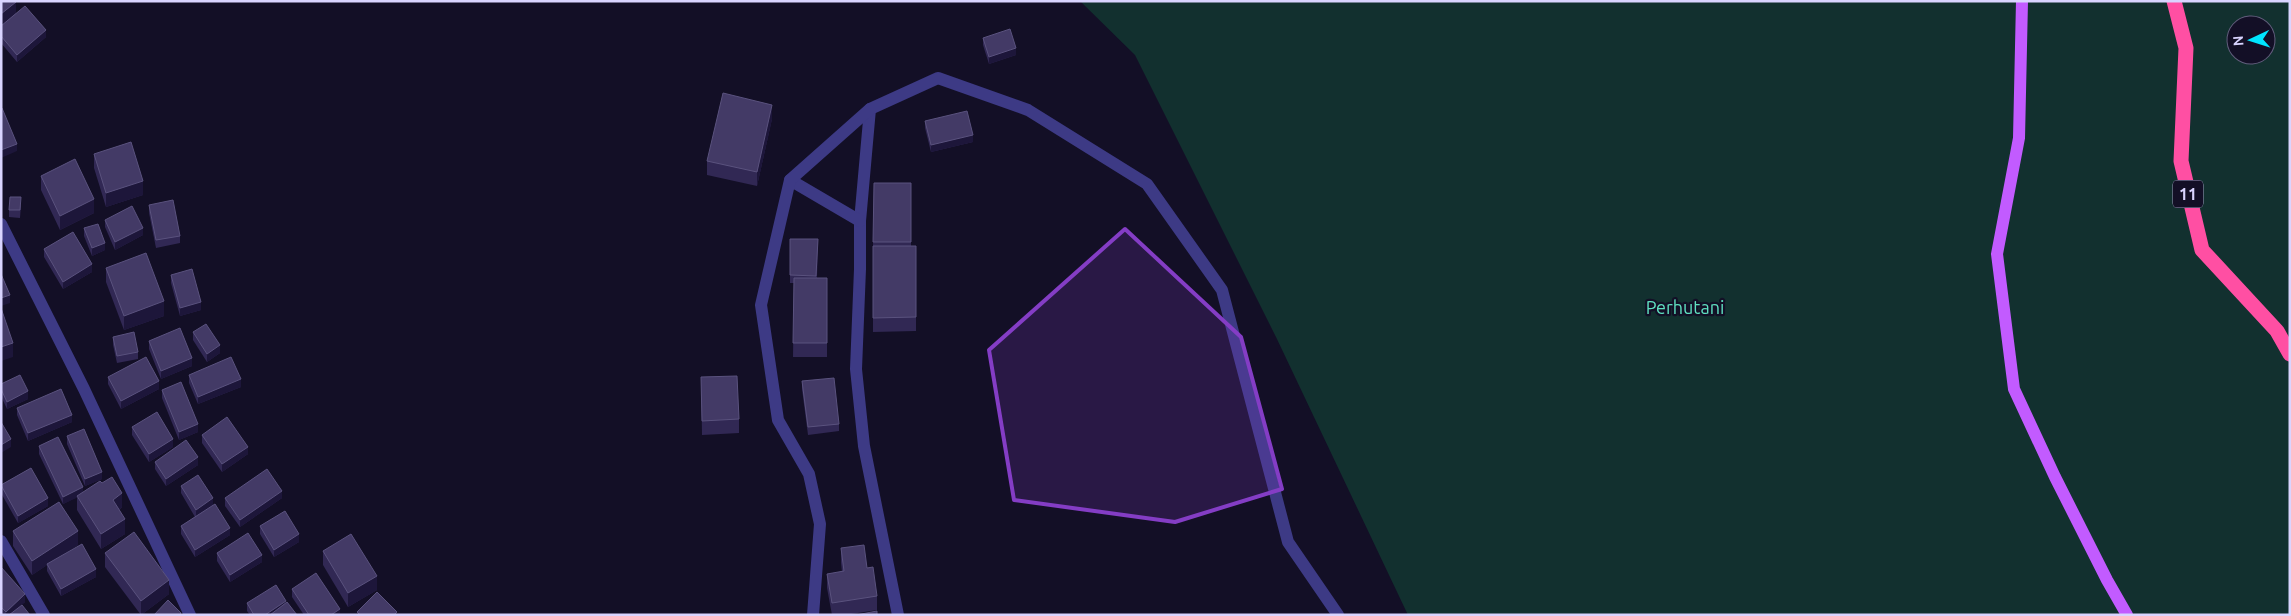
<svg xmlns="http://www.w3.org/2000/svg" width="2291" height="616" font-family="Ubuntu,sans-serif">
<rect width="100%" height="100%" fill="#130f26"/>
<path fill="#12302f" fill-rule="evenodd" d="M1080 1H2290V615H1408L1276 337 1135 55ZM2236 25H2266V55H2236Z"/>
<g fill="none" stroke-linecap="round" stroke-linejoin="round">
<g stroke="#3d3a85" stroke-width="12">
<polyline points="870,109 860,221 860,269 856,369 864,446 898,615"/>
<polyline points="790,180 860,221"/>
<polyline points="1,224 84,389 190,615"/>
<polyline points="1,541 44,615"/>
<polyline points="813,615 820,524 809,474 778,420 761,305 790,180 870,109 938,78 1028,110 1147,184 1222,290 1288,542 1338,615"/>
</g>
<polyline stroke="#c25bff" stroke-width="12" points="2022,1 2019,138 1997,254 2014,389 2055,477 2107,580 2127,615"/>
<polyline stroke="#ff4fa3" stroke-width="15" points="2174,1 2186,48 2181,161 2202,250 2277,331 2290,354"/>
</g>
<g fill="#312854">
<polygon points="1,1 16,14 46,37 17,62 1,43"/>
<polygon points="983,38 1016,55 989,64 983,45"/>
<polygon points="772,119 757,186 707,175 707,161"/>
<polygon points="925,121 973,142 931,152 925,128"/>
<polygon points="94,154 143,195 106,207 94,168"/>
<polygon points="41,176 94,213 60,230 41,190"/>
<polygon points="874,183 911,183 911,246 916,246 916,331 873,332 873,246"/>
<polygon points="21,205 20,218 9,217 9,210"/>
<polygon points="149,205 180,236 180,243 156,248 149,213"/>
<polygon points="105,220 143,235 115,250 105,227"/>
<polygon points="84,228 105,250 92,256 84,236"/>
<polygon points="790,239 818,239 817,278 827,278 827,357 793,357 794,283 790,283"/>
<polygon points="44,249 92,272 63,289 44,257"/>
<polygon points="106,268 164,316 124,330 106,282"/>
<polygon points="171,275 201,310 180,316 171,283"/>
<polygon points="193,332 220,353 207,362 193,340"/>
<polygon points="113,337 138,352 138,359 117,363 113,345"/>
<polygon points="149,341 192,366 161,379 149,349"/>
<polygon points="189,375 241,387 198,404 189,383"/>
<polygon points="108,377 159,389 121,409 108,384"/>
<polygon points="701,377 739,419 739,433 702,435"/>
<polygon points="802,381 839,424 839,431 808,435 802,389"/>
<polygon points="1,384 28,399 7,409 1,396"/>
<polygon points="162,390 198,432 179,440 162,398"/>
<polygon points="17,408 72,422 28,441 17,415"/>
<polygon points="132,427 173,447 149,462 132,435"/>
<polygon points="202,435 248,454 222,472 202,443"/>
<polygon points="67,436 102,479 85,486 67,444"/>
<polygon points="39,446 83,492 122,507 119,510 125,534 101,549 77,510 77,497 63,504 39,454"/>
<polygon points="155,462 198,465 166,486 155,469"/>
<polygon points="1,485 48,506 18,523 1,493"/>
<polygon points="181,486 213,506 230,535 195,557 181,534 181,526 195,517 181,493"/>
<polygon points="225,498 282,498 240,527 225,506"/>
<polygon points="260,526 299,542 274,557 260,534"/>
<polygon points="13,531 78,545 57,558 96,577 61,596 47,571 47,565 32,575 13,546"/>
<polygon points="841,548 867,568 877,596 877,610 845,615 832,615 827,588 827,574 842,572 841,563"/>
<polygon points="323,551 377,590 348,607 323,565"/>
<polygon points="105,553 169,594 141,615 105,567"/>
<polygon points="217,553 262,562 230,582 217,561"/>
<polygon points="1,567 25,602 19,607 30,615 1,614"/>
<polygon points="292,589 340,615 304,615 292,597"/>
<polygon points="247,603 286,603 297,615 250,615 247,611"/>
</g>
<g fill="#1d163a">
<polygon points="16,2 16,16 1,28 1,14"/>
<polygon points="46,30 46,37 17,62 17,55"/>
<polygon points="1016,48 1016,55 989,64 989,57"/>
<polygon points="772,105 772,119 757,186 757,172"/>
<polygon points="973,135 973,142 931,152 931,145"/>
<polygon points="17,144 17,151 1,158 1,150"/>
<polygon points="143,181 143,195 106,207 106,193"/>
<polygon points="94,199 94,213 60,230 60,216"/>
<polygon points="143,228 143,235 115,250 115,242"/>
<polygon points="105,243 105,250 92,256 92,248"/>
<polygon points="92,264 92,272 63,289 63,282"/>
<polygon points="10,295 10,303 1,306 1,298"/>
<polygon points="164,301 164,316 124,330 124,316"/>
<polygon points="201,302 201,310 180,316 180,308"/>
<polygon points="13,343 13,357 1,361 1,347"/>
<polygon points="220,345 220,353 207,362 207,354"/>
<polygon points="192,358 192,366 161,379 161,371"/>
<polygon points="241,379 241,387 198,404 198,397"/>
<polygon points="159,381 159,389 121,409 121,401"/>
<polygon points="28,391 28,399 7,409 7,402"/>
<polygon points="72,415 72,422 28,441 28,433"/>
<polygon points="198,424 198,432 179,440 179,432"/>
<polygon points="11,439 11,447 1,453 1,445"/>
<polygon points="173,439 173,447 149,462 149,454"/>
<polygon points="248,447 248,454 222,472 222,464"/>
<polygon points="198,457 198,465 166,486 166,479"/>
<polygon points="102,472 102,479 85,486 85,479"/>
<polygon points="83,487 83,495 63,504 63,497"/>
<polygon points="282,491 282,498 240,527 240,520"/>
<polygon points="122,493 122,507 113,514 113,500"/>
<polygon points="48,498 48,506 18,523 18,516"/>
<polygon points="213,498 213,506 196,518 196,510"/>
<polygon points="125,519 125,534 101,549 101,534"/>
<polygon points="230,528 230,535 195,557 195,550"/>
<polygon points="78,531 78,545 32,575 32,561"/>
<polygon points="299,534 299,542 274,557 274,550"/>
<polygon points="262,555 262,562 230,582 230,575"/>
<polygon points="96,569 96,577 61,596 61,589"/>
<polygon points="377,576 377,590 348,607 348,593"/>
<polygon points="169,580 169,594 141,615 141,601"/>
<polygon points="25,594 25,602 11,615 6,615 6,612"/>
<polygon points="286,601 286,609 277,615 265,615"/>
<polygon points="340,609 340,615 331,615"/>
</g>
<g fill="#433a66" stroke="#5a527e">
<polygon points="1,1 15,1 16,2 1,14"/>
<polygon points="25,6 46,30 17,55 1,36 1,26"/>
<polygon points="1010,29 1016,48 989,57 983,38"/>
<polygon points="723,93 772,105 757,172 707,161"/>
<polygon points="2,108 17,144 1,150 1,109"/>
<polygon points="967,111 973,135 931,145 925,121"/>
<polygon points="131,142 143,181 106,193 94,154"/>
<polygon points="75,159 94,199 60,216 41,176"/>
<polygon points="874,183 911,183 911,242 873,242"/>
<polygon points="10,197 21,197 20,210 9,210"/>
<polygon points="173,200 180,236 156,240 149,205"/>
<polygon points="132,206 143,228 115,242 105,220"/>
<polygon points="98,224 105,243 92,248 84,228"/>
<polygon points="73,232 92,264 63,282 44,249"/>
<polygon points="790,239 818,239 816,276 790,275"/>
<polygon points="873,246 916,246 916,317 873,318"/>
<polygon points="146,253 164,301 124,316 106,268"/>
<polygon points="192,269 201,302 180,308 171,275"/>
<polygon points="1,274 10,295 1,298"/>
<polygon points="794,278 827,278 827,343 793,343"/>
<polygon points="1,308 13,343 1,347"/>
<polygon points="206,324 220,345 207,354 193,332"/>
<polygon points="180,328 192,358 161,371 149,341"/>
<polygon points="134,332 138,352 117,356 113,337"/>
<polygon points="146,357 159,381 121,401 108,377"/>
<polygon points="231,357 241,379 198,397 189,375"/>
<polygon points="20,375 28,391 7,402 1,389 1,384"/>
<polygon points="737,376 739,419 702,421 701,377"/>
<polygon points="834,378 839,424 808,427 802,381"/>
<polygon points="181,382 198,424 179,432 162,390"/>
<polygon points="61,389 72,415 28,433 17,408"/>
<polygon points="157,412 173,439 149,454 132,427"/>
<polygon points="227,417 248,447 222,464 202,435"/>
<polygon points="1,422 11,439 1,445"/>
<polygon points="84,429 102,472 85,479 67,436"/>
<polygon points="58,437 83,487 63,497 39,446"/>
<polygon points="186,440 198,457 166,479 155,462"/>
<polygon points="31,468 48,498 18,516 1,485"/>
<polygon points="267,469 282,491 240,520 225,498"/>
<polygon points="198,475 213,498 196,510 181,486"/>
<polygon points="112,477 122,493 113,500 125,519 101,534 77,496 100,481 102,483"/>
<polygon points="59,502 78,531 32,561 13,531"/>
<polygon points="215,504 230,528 195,550 181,526"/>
<polygon points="285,511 299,534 274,550 260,526"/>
<polygon points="134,532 169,580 141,601 105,553"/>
<polygon points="248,533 262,555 230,575 217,553"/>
<polygon points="351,534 377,576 348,593 323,551"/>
<polygon points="82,544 96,569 61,589 47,564"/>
<polygon points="864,545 867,568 873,567 877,596 832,603 827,574 844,571 841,548"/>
<polygon points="1,567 25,594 6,612 1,607"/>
<polygon points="316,573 340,609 331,615 309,615 292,589"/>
<polygon points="276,585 286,601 265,615 254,615 247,603"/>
<polygon points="377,592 397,612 394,615 360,615 357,612"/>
<polygon points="168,600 181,613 179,615 154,615"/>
<polygon points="287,602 297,615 270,615"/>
<polygon points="22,605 30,615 9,615"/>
<polygon points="877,611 877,615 856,615"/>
</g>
<path fill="#843dc5" fill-opacity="0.2" stroke="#843dc5" stroke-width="4" stroke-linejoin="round" d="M1125 229 1241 337 1282 489 1175 522 1014 500 989 350Z"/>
<g text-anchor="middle" stroke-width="4.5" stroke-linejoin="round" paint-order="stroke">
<rect fill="#130f26" stroke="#9e99be" stroke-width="1" x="2173" y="180.5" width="30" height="27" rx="4"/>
<g font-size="16" font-weight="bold" fill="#d9d4ff">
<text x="2188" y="200">11</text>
</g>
<g font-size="18" fill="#5fe0c0" stroke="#130f26">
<text x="1685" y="314">Perhutani</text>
</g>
</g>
<rect width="2291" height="616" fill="none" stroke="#d9d4ff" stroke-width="5"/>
<g transform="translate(2251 40) rotate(266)"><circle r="24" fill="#130f26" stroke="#625e7d"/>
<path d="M0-4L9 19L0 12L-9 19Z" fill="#00e5ff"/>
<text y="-8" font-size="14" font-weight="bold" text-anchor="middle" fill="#d9d4ff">N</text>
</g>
</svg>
